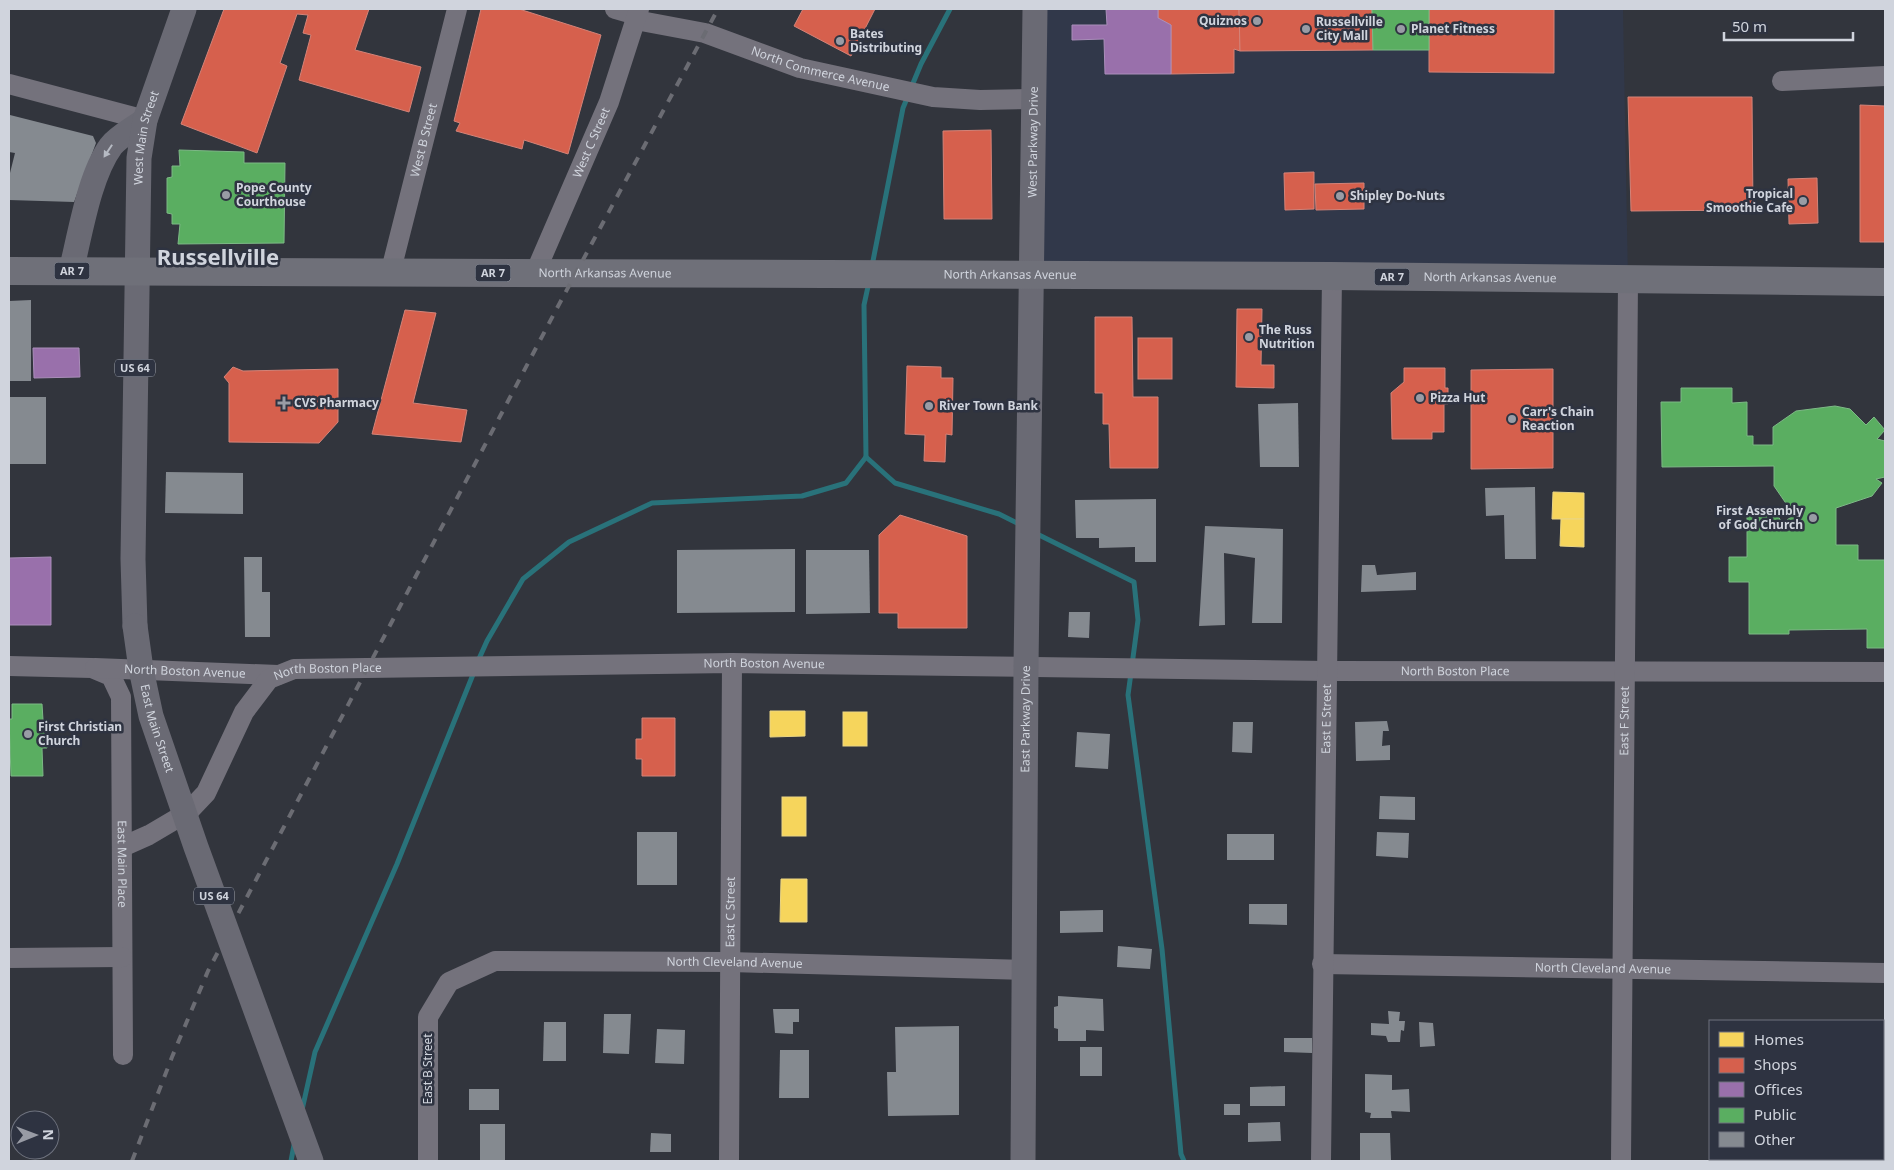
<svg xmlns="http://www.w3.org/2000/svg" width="1894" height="1170" font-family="'Noto Sans',sans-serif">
<rect width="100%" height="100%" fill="#32353d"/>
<polygon fill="#31384a" points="1035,9 1623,9 1628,280 1032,276"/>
<g fill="#f6d55c" stroke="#ebd583">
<polygon points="1553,492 1584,493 1584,519 1552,519"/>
<polygon points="1561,519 1584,519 1584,547 1560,546"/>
<polygon points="770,711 805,711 805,736 770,737"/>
<rect x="843" y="712" width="24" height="34"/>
<rect x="782" y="797" width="24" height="39"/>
<polygon points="781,879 807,879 807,922 780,922"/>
</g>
<g fill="#d6604d" stroke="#d48378">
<polygon points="224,9 369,9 355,50 421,67 409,112 299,80 311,35 303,33 308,15 297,14 280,63 287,66 257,153 181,124"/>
<polygon points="481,9 519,9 601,35 568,154 524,140 522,149 456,131 460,123 454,121"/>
<polygon points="803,9 875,9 851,56 794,26"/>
<polygon points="1158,9 1239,9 1240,51 1234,49 1234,73 1171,74 1171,25 1158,18"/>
<polygon points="1239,9 1372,9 1373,50 1240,51"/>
<polygon points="1429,9 1554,9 1554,73 1429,72"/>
<polygon points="1628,97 1752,97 1753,210 1631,211"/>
<polygon points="1860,105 1885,106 1885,242 1860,242"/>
<polygon points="991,130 992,219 944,219 943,131"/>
<polygon points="1314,172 1314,209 1285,210 1284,173"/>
<polygon points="1817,178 1818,223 1789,224 1788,179"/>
<polygon points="1364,183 1364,209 1316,210 1315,184"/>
<polygon points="1237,309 1262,309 1261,365 1274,365 1274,388 1236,387"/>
<polygon points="405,310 436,313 413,403 467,410 461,442 372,434"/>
<polygon points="1095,317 1132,317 1133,397 1158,397 1158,468 1110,468 1109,424 1103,424 1103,393 1095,393"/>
<rect x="1138" y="338" width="34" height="41"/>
<polygon points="907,366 941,367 941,378 953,378 952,435 946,434 945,462 924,461 925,435 905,434"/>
<polygon points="233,367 243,371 338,369 338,422 319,443 229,442 229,383 224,377"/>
<polygon points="1404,368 1445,368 1445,388 1448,388 1448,404 1444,404 1444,432 1432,432 1432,439 1392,439 1391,393 1404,382"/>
<polygon points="1553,369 1553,468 1471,469 1471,370"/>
<polygon points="900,515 967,536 967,628 898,628 898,613 879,613 879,535"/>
<polygon points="642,718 675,718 675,776 642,776 642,759 636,759 636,739 642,739"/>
</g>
<g fill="#9970ab" stroke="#aa8eba">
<polygon points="1106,9 1158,9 1158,18 1171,25 1171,74 1105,74 1104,39 1072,40 1072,25 1107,25"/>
<polygon points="33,348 79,348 80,377 34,378"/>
<polygon points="51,557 51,625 9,625 9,558"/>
</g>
<g fill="#5aae61" stroke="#7db986">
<polygon points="1372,9 1429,9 1429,50 1373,50"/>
<polygon points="179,150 244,152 244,163 285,163 284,243 178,244 180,224 172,224 172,214 167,213 167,178 172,177 172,166 180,166"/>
<polygon points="1681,388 1732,388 1732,403 1747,402 1747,436 1753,436 1753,445 1773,445 1773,427 1796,411 1835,406 1850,409 1866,425 1874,417 1885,430 1877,439 1885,441 1885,477 1876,479 1882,483 1872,496 1836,508 1836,545 1858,545 1858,560 1885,560 1885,648 1867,648 1867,629 1789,630 1789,634 1749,634 1749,582 1729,582 1729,557 1747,557 1747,516 1778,516 1784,526 1787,520 1794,515 1774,486 1774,466 1662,467 1661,402 1681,402"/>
<polygon points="12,704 42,704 43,720 46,720 47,748 42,748 43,776 11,776 9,719 12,719"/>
</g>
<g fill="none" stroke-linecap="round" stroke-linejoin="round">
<g stroke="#29727a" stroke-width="5">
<polyline points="911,88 921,64 950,9"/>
<polyline points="872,266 903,108 908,96"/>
<polyline points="866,457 895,483 999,514 1021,525"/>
<polyline points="1035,533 1134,582 1138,620 1132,665"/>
<polyline points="478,661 487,641 523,579 569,542 652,503 802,496 846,483 866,457 864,305 869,282"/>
<polyline points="1131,673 1128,695 1162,949 1181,1154 1184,1161"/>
<polyline points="302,1110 315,1052 397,864 474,672"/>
<polyline points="291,1161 294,1145"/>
</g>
</g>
<g fill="#858a90">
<polygon points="10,115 93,136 96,143 74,202 9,200 9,177 15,153 9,152"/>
<polygon points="31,300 31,381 9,381 9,301"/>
<rect x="9" y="397" width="37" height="67"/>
<polygon points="1298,403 1299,467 1260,467 1258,404"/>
<polygon points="166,472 243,473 243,514 165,513"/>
<polygon points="1535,487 1536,559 1505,559 1504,515 1486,516 1485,488"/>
<polygon points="1156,499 1156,562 1135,562 1135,547 1099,548 1099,538 1076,538 1075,500"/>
<polygon points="1205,526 1283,529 1282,623 1252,623 1255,558 1224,553 1225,625 1199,626"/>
<polygon points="795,549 795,612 677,613 677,550"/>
<polygon points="806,550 869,550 870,613 806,614"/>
<polygon points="244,557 262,557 262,592 270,592 270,637 245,637"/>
<polygon points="1362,565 1375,565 1377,575 1416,572 1416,590 1361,592"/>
<polygon points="1069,612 1090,612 1089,638 1068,637"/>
<polygon points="1387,721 1389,731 1383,731 1382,746 1390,745 1390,760 1356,761 1355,722"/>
<polygon points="1233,722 1253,722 1252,753 1232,752"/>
<polygon points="1077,732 1110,734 1108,769 1075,767"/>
<polygon points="1380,796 1415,797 1415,820 1379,819"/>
<rect x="637" y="832" width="40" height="53"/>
<polygon points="1377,832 1409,833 1408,858 1376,856"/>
<rect x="1227" y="834" width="47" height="26"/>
<polygon points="1249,904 1287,904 1287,925 1249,924"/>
<polygon points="1103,910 1103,932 1060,933 1060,911"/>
<polygon points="1118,946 1152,949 1150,969 1117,967"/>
<polygon points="1058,996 1103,999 1104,1031 1086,1030 1086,1041 1058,1041 1058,1029 1054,1028 1054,1007 1058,1006"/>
<polygon points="773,1009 799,1009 799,1022 793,1022 793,1034 775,1033"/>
<polygon points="1388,1011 1400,1012 1399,1021 1405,1021 1404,1031 1401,1030 1400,1042 1388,1042 1386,1036 1371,1035 1371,1023 1389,1024"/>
<polygon points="604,1014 631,1014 629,1054 603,1053"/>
<polygon points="544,1022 566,1022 566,1061 543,1061"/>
<polygon points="1419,1022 1433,1023 1435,1046 1420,1047"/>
<polygon points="959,1026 959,1115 888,1116 887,1072 896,1072 895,1027"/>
<polygon points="657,1029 685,1030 684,1064 655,1063"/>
<polygon points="1284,1038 1312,1038 1312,1053 1284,1052"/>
<rect x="1080" y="1047" width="22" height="29"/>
<polygon points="780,1050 809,1050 809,1098 779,1098"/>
<polygon points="1365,1074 1392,1075 1392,1090 1409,1089 1410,1112 1391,1111 1392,1118 1370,1118 1371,1113 1365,1112"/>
<polygon points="1285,1086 1285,1106 1250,1106 1250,1087"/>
<rect x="469" y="1089" width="30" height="21"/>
<rect x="1224" y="1104" width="16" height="11"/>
<polygon points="1280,1122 1281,1141 1248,1142 1248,1123"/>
<rect x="480" y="1124" width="25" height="37"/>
<polygon points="651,1133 671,1134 671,1152 650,1152"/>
<polygon points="1360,1133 1390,1133 1391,1160 1360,1160"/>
</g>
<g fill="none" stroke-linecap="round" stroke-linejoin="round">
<g stroke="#74727c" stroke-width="20">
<path id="s1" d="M615 9 636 15 641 21 705 33 800 68 933 97 980 100 1034 99"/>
<polyline points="1782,81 1885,76"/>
<polyline points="9,84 145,120"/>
<path id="s2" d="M535 273 609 102 639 9"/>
<path id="s3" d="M390 274 457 9"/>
<path id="s4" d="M9 666 92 668 111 676 121 697 123 1055"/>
<path id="s5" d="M95 668 278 675"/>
<path id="s6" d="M122 847 149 835 188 812 206 793 244 712 269 679 294 669 732 663 1328 671 1885 672"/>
<polyline points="9,958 122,957"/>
<path id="s7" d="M1322 964 1885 973"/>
<path id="s8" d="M428 1161V1017L449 982 495 961 730 962 1024 970"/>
<path id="s9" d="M729 1161 732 663"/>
<path id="s10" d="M1321 1161 1332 276"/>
<path id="s11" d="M1621 1161 1628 280"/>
</g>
<g stroke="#6a6a74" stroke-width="25">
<path d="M71 271C80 235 89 176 111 146 119 136 135 128 145 120"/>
<path id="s12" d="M135 626 133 559 139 158 145 120 184 9"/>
<path id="s13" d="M1023 1161 1026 667 1035 9"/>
</g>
<path stroke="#6f7079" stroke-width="28" id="s14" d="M9 271 1332 276 1885 282"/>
<polyline stroke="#6b6c73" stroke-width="4" stroke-dasharray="9 9" stroke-linecap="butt" points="132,1161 172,1057 208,971 556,310 718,9"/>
<path stroke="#6a6a74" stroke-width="25" id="s15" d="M135 626 141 669 151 716 196 847 311 1161"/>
</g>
<defs><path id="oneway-solid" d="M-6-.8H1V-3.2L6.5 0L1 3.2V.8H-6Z" transform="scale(1.25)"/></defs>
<use fill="#b6bac3" href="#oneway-solid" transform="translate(108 151) rotate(123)"/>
<g fill="#999ca5" stroke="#2e3341" stroke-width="2">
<circle cx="1257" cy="21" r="5"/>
<circle cx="1306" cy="29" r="5"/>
<circle cx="1401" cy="29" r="5"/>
<circle cx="840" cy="41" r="5"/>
<circle cx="226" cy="195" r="5"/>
<circle cx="1340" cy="196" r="5"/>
<circle cx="1803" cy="201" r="5"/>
<circle cx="1249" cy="337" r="5"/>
<circle cx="1420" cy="398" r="5"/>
<path d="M281.5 395.5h5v5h5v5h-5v5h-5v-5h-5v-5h5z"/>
<circle cx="929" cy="406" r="5"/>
<circle cx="1512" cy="419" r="5"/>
<circle cx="1813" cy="518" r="5"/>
<circle cx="28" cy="734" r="5"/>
</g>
<g text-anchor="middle" stroke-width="5" stroke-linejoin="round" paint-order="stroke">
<g fill="#2e3341" stroke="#9fa4ae" stroke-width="1">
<rect x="54.5" y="262.5" width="35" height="17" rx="4"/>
<rect x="475.5" y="264.5" width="35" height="17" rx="4"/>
<rect x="1374.5" y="268.5" width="35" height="17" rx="4"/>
<rect x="115" y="359.5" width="40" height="17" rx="4"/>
<rect x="194" y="887.5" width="40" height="17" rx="4"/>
</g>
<g font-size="11" font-weight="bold" fill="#d0d4dd">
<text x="72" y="275">AR 7</text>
<text x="493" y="277">AR 7</text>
<text x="1392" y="281">AR 7</text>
<text x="135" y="372">US 64</text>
<text x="214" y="900">US 64</text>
</g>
<g font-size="12" font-weight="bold" fill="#d0d4dd" stroke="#2e3341" text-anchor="start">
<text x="1247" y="25" text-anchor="end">Quiznos</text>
<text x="1316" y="26">Russellville<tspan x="1316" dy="14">City Mall</tspan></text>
<text x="1411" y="33">Planet Fitness</text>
<text x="850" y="38">Bates<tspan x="850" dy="14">Distributing</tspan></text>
<text x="236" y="192">Pope County<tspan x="236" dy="14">Courthouse</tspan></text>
<text x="1793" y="198" text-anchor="end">Tropical<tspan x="1793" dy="14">Smoothie Cafe</tspan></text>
<text x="1350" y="200">Shipley Do-Nuts</text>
<text x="1259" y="334">The Russ<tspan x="1259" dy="14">Nutrition</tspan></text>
<text x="1430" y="402">Pizza Hut</text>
<text x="294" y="407">CVS Pharmacy</text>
<text x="939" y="410">River Town Bank</text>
<text x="1522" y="416">Carr's Chain<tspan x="1522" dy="14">Reaction</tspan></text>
<text x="1803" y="515" text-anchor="end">First Assembly<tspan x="1803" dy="14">of God Church</tspan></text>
<text x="38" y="731">First Christian<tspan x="38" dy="14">Church</tspan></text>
</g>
<g font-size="12" fill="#d0d4dd" stroke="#2e3341">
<text dy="4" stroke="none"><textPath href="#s1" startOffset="216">North Commerce Avenue</textPath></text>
<text dy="4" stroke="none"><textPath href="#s12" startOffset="489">West Main Street</textPath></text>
<text dy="4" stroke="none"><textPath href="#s3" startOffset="138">West B Street</textPath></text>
<text dy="4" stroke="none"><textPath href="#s13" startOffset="1019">West Parkway Drive</textPath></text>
<text dy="4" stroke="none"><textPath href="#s2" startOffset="142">West C Street</textPath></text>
<text dy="4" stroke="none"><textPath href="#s14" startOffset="596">North Arkansas Avenue</textPath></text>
<text dy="4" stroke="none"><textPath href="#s14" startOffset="1001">North Arkansas Avenue</textPath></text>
<text dy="4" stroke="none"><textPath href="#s14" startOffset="1481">North Arkansas Avenue</textPath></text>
<text dy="4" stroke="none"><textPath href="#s6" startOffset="729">North Boston Avenue</textPath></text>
<text dy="4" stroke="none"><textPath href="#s5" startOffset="90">North Boston Avenue</textPath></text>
<text dy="4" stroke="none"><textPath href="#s6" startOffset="1420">North Boston Place</textPath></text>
<text dy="4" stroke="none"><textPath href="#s6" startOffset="292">North Boston Place</textPath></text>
<text dy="4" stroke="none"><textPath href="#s13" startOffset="442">East Parkway Drive</textPath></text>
<text dy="4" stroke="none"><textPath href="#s10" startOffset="442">East E Street</textPath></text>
<text dy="4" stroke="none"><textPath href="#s11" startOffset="440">East F Street</textPath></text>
<text dy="4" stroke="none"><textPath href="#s15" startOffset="105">East Main Street</textPath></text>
<text dy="4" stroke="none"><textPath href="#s4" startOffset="294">East Main Place</textPath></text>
<text dy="4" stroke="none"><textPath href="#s9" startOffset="249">East C Street</textPath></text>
<text dy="4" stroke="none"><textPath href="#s8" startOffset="475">North Cleveland Avenue</textPath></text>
<text dy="4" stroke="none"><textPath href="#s7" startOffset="281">North Cleveland Avenue</textPath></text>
<text transform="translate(428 1069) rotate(-90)" y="4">East B Street</text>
</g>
<g font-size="22" font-weight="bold" fill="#d0d4dd" stroke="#2e3341">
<text x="218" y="265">Russellville</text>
</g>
</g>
<rect width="1894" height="1170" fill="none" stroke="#d0d4dd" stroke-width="20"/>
<rect x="1709" y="1020" width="175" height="140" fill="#2e3341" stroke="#6f737f"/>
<rect x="1719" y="1032" width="25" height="15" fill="#f6d55c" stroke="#6f737f"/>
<text x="1754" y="1045" font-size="15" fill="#d0d4dd">Homes</text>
<rect x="1719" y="1058" width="25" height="15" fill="#d6604d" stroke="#6f737f"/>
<text x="1754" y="1070" font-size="15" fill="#d0d4dd">Shops</text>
<rect x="1719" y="1082" width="25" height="15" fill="#9970ab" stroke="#6f737f"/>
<text x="1754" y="1095" font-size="15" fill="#d0d4dd">Offices</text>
<rect x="1719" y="1108" width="25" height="15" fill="#5aae61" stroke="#6f737f"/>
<text x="1754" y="1120" font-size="15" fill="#d0d4dd">Public</text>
<rect x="1719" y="1132" width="25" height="15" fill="#858a90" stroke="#6f737f"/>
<text x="1754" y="1145" font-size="15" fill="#d0d4dd">Other</text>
<g transform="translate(35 1135) rotate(89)"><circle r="24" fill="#2e3341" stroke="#6f737f"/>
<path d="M0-4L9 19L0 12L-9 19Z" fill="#999ca5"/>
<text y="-8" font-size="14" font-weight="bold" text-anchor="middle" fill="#d0d4dd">N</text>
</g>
<path d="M1724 32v8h129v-8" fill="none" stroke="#d0d4dd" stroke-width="2.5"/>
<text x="1732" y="32" font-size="15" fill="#d0d4dd" stroke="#2e3341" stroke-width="4" paint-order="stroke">50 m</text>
</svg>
